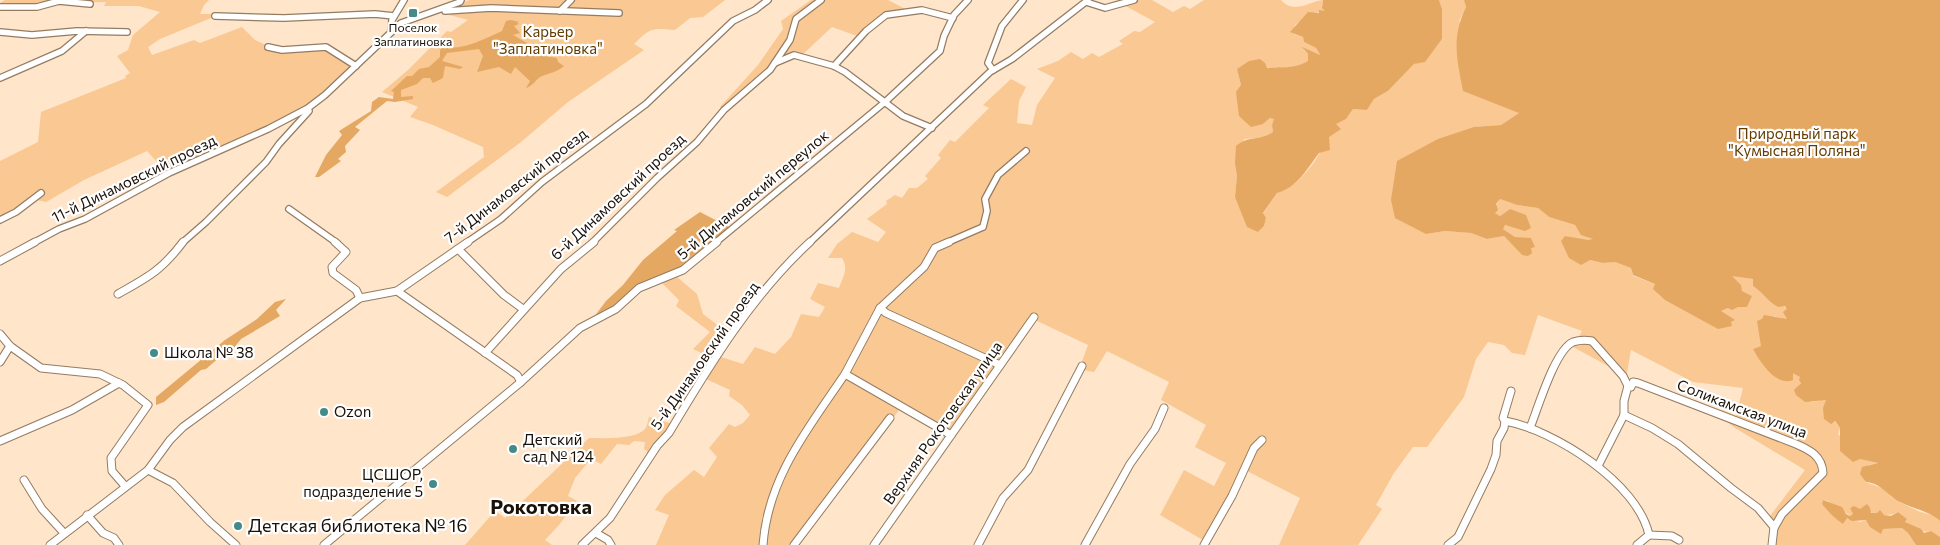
<svg xmlns="http://www.w3.org/2000/svg" width="1940" height="545" font-family="Commissioner,sans-serif">
<rect width="100%" height="100%" fill="#ffe5ca"/>
<g fill="#f9c893">
<path d="M5 0H209L204 5 200 14H212L211 18 160 39 148 47 152 55 194 40 200 43 242 27 255 40 274 49H326L352 66C334 84 317 100 296 113 255 137 208 151 166 172L147 151 84 180 46 202 32 199 0 218V161L38 142 41 112 126 78 125 76 130 73 117 56 128 50 133 35 160 12 139 6H104L106 2 54 3 35 9 0 11V3Z"/>
<path d="M469 0H725L703 17 690 18 675 30C652 28 651 27 634 44L644 50 568 102 521 142 447 197 436 192 484 157 483 147 433 125 410 117 418 107 382 92 408 70 447 31 451 32 468 20 446 14 448 12 444 10Z"/>
<polygon points="811,0 888,0 907,10 892,14 860,37 832,27 802,55 771,64 723,109 720,107 758,65 783,29 781,21"/>
<path d="M1124 0H1152L1173 12 1184 6 1190 9 1204 0H1281C1294 15 1310 1 1323 0L1322 5 1326 11 1306 14 1303 19 1295 25 1294 34 1303 37 1304 42 1316 48 1320 56 1303 49 1308 54V61L1295 68 1279 67 1237 69 1241 85 1263 124 1270 118H1275L1272 125 1273 132 1266 137 1244 139 1235 164 1237 176 1235 197 1258 232 1264 226 1266 218 1263 214 1277 193C1303 187 1325 147 1335 124L1346 119 1353 109 1367 110 1374 99 1388 91 1414 64 1425 61 1442 39V9L1439 0H1464L1466 7 1459 21 1519 113 1501 125 1474 127 1426 234 1445 231 1471 233 1487 239 1504 236 1522 255 1515 237 1503 229 1504 225 1508 226 1510 209 1500 216 1495 213 1496 205 1500 199 1517 205 1538 208 1549 217 1575 225 1581 234 1595 239 1588 241 1565 236 1590 260 1603 263 1615 262 1631 268 1633 276 1655 284 1732 326 1721 311 1728 308 1747 306 1752 296 1742 291 1731 275 1753 279V286L1788 309 1787 320 1774 316 1761 346 1753 349 1801 377V382L1799 385 1812 402 1826 399 1834 421 1840 428 1838 434 1860 459 1878 463 1868 465 1865 482 1885 489 1890 496 1901 503 1920 512 1936 516 1940 521V537L1931 531C1921 533 1913 528 1905 522L1907 519 1898 512C1883 520 1865 509 1850 507L1853 514 1851 516 1828 501 1823 500 1822 504 1842 523 1846 518 1860 522 1866 520 1881 533 1882 529 1902 528 1908 533 1916 545H1769L1772 531 1765 518 1770 516 1805 470 1735 428 1718 415 1722 410 1736 416 1743 388 1693 382 1631 350 1627 373 1621 378 1610 367 1573 347 1582 331 1538 315 1525 355 1512 353 1504 345 1488 342 1476 359 1464 397 1427 447H1413L1394 473 1376 505 1382 509 1358 545H1279L1300 498 1245 470 1208 543 1160 515 1184 470 1214 486 1226 463 1195 447 1206 425 1161 400 1169 382 1107 351 1094 372 1083 370 1080 367 1088 345 1035 320 952 436 903 410H899L798 545H656L669 515 655 510 665 495 694 470 704 477 717 457 709 448 729 424 735 427 743 423 750 415 742 405 729 396 730 390 706 379 721 357 743 364 755 347 775 354 791 337 801 314 819 317 825 307 810 299 818 283 839 288C843 277 849 269 842 258H828L837 244 852 232 878 242 886 232 867 219 887 204 886 201 895 195 902 198 909 188H917L928 179 925 176 941 158 938 155 950 140 955 142 989 108 983 105 1011 79 1026 87 1019 101 1017 123 1032 125 1037 105 1055 78 1037 69 1058 61 1071 52 1083 59 1092 53 1099 57 1123 44 1119 41 1134 31 1140 32 1155 22 1120 3Z"/>
<polygon points="676,276 697,294 703,314 729,334 714,359 693,349 710,332 676,306 679,300 660,281"/>
<path d="M649 417 669 423 673 421 671 427 646 457 647 451 644 449 645 442 634 441 629 445 617 444 601 464 591 459 575 478 568 496 577 501 559 525 545 540 552 545H465L495 511 505 518 589 438C603 438 635 440 645 429 647 426 648 421 649 417Z"/>
</g>
<g fill="#e4a862">
<path d="M1323 0H1439L1442 9V39L1425 62 1414 64 1388 91 1374 99 1367 110 1353 109 1346 119 1336 124 1341 129 1329 137 1330 150 1319 153C1307 169 1297 188 1277 193L1263 213 1266 218 1264 226 1258 232 1247 227 1235 197 1237 176 1235 164 1236 146C1249 135 1260 141 1273 132L1272 125 1274 119 1270 118 1263 124 1251 127 1239 116 1236 92 1241 85 1237 69 1249 61 1260 59 1265 63 1267 68C1285 66 1291 70 1308 61V54L1302 47 1320 55 1316 48 1304 42 1303 37 1290 32 1308 12 1319 13V10L1325 11 1322 8Z"/>
<path d="M1464 0H1940V521C1933 513 1913 508 1902 503 1888 497 1882 483 1866 482L1860 474 1862 467 1878 463 1860 459 1853 462 1840 451V428L1835 421 1831 424 1824 419 1823 408 1826 400 1805 402 1796 395 1794 390 1801 383 1799 380 1800 377 1793 373V380C1776 387 1760 362 1753 349L1761 346 1757 321 1762 319 1764 315 1787 319 1783 312 1787 309 1785 306 1778 307C1767 301 1763 292 1753 286V279L1732 276 1741 285 1742 291 1752 296 1747 307H1738L1732 310 1728 308 1721 311 1735 320 1731 322 1732 326 1718 329 1665 300 1653 289 1655 284 1633 275 1631 268 1615 262 1603 263 1590 260 1581 265 1569 258 1561 241 1565 236 1588 240 1593 239 1581 235 1575 225 1549 217 1538 208 1517 205 1500 199 1496 204 1498 210 1495 213 1500 216 1510 209 1526 215 1531 228 1525 231 1505 225 1503 229 1515 237 1531 238 1535 247 1531 248 1532 253 1528 256 1522 255 1504 236 1487 239 1471 233 1445 231 1426 234 1395 218 1391 200 1397 161 1438 139 1474 127 1501 125 1519 113 1463 91C1457 59 1451 38 1466 7Z"/>
<path d="M511 20 520 22H517L519 24 514 26 520 33 513 35 527 43 536 53 542 52 544 56 557 58 558 62 564 66C557 72 550 73 542 76 536 79 533 86 526 88L530 81 515 67 511 74 499 67 477 72 483 56 479 49 447 53 442 61 463 67 460 69 445 66 443 78 433 83 430 78H423L417 84 401 90V97L413 96V99L395 102 387 101 355 127 360 130 345 146 346 152 338 159 341 161 319 177H315L326 155 342 135 339 131 371 111 372 102 379 97 393 99 394 92 391 91 407 76H412L419 69 429 67 440 57V50L443 45C456 54 489 37 502 31L506 21Z"/>
<polygon points="700,212 729,227 681,269 651,282 612,310 594,317 606,301 623,285 643,260 677,231 674,230"/>
<polygon points="286,299 276,310 280,316 241,339 233,349 221,356 206,369 201,370 164,402 156,405 156,397 225,340 257,319 275,302"/>
<path d="M1823 500 1842 507 1846 514 1850 516 1853 514 1850 508 1854 506 1860 509 1867 504 1870 508 1871 513H1877L1880 510 1884 515 1891 516 1898 512 1907 519 1905 522 1921 529 1924 533 1931 531 1940 537V545H1916L1908 533 1902 528 1883 529 1881 534 1870 527 1866 520 1852 521 1847 518 1843 524C1835 519 1828 511 1822 504Z"/>
</g>
<g fill="none" stroke-linecap="round" stroke-linejoin="round">
<g stroke="#937c63" stroke-width="8">
<g id="minor-far1">
<polyline points="1086,2 1105,8 1134,0"/>
<polyline points="0,7 37,7 59,1 90,4"/>
<polyline points="445,11 491,8 619,13"/>
<polyline points="560,11 571,0"/>
<polyline points="215,16 284,18 375,14 394,16"/>
<polyline points="393,30 391,29 392,20 404,0"/>
<polyline points="0,32 32,35 77,31 127,32"/>
<polyline points="268,47 282,50 326,47 356,66"/>
<polyline points="775,63 794,55 834,66 845,72 903,116 932,128"/>
<polyline points="834,66 866,31 886,15 922,10 953,18"/>
<polyline points="993,70 988,63 1002,26 1023,0"/>
<polyline points="0,78 62,51 86,31"/>
<polyline points="289,209 337,243"/>
<polyline points="0,220 16,212 41,193"/>
<polyline points="33,243 59,229 85,219 169,173 268,129 308,108 325,95 401,23 460,2 461,0"/>
<polyline points="182,243 206,222 266,162 279,144 309,111 308,108"/>
<polyline points="466,243 501,219 542,182 646,104 733,21 755,10 768,0"/>
<polyline points="592,243 657,178 697,142 724,110 770,70 790,40 796,19 821,0"/>
<polyline points="715,243 885,102 940,51 944,36 954,15 968,0"/>
<polyline points="809,243 990,72 1012,59 1088,0"/>
<polyline points="946,243 983,227 987,211 985,199 998,175 1026,151"/>
</g>
</g>
<g stroke="#937c63" stroke-width="9">
<g id="minor">
<polyline points="335,242 346,252 332,267 333,273 356,290 360,298"/>
<polyline points="458,249 504,295 523,309"/>
<polyline points="0,261 35,242"/>
<polyline points="397,291 517,375 521,382"/>
<path d="M118 294C148 277 161 271 183 242"/>
<polyline points="880,308 886,313 1000,365"/>
<polyline points="0,334 10,346 41,368 100,374 123,385 148,405 111,458 112,471 125,486"/>
<polyline points="485,353 561,269 594,242"/>
<polyline points="0,362 10,346"/>
<polyline points="845,374 880,308 924,267 935,248 949,242"/>
<path d="M1628 386 1631 387 1633 382 1638 383 1796 444C1810 450 1822 456 1823 473L1782 514 1774 528"/>
<polyline points="1624,415 1652,428 1678,444 1731,488 1758,508 1774,527 1772,545"/>
<path d="M1505 421C1554 430 1638 483 1649 535L1637 545"/>
<path d="M1530 428C1538 408 1555 350 1573 342 1579 340 1586 340 1592 341L1623 376 1628 386 1624 401V415L1598 466"/>
<polyline points="0,441 72,410 119,383"/>
<polyline points="148,470 173,483 210,522 236,545"/>
<polyline points="24,480 42,509 64,533"/>
<polyline points="87,515 103,533 114,538 119,545"/>
<polyline points="596,533 608,540 611,545"/>
<polyline points="1649,535 1672,536 1679,540"/>
<polyline points="50,545 148,470 170,440 183,427 360,298 397,291 468,242"/>
<polyline points="324,545 521,382 580,328 616,309 639,288 683,270 717,242"/>
<path d="M582 545 610 518 657 446 669 433C709 366 752 295 810 242"/>
<path d="M763 545C768 477 808 429 845 374L951 435"/>
<polyline points="794,545 890,418"/>
<polyline points="874,545 1034,317"/>
<polyline points="978,545 1003,498 1028,470 1082,366"/>
<polyline points="1085,545 1130,464 1155,429 1164,408"/>
<polyline points="1204,545 1232,496 1254,448 1262,440"/>
<polyline points="1448,545 1458,537 1491,469 1496,455 1497,441 1504,428 1505,421 1503,418 1511,391"/>
</g>
</g>
<use href="#minor-far1" stroke="#fff" stroke-width="5.5"/>
<use href="#minor" stroke="#fff" stroke-width="7"/>
</g>
<g fill="#438b89" stroke="#fff" stroke-width="2">
<rect x="408" y="8" width="10" height="10" rx="2.5"/>
<circle cx="154" cy="353" r="5"/>
<circle cx="324" cy="412" r="5"/>
<circle cx="513" cy="449" r="5"/>
<circle cx="433" cy="484" r="5"/>
<circle cx="238" cy="526" r="5"/>
</g>
<g text-anchor="middle" stroke-width="4.5" stroke-linejoin="round" paint-order="stroke">
<g font-size="12" fill="#191007" stroke="#fff">
<text x="413" y="32">Поселок<tspan x="413" dy="14">Заплатиновка</tspan></text>
</g>
<g font-size="15" fill="#633c01" stroke="#fff">
<text x="548" y="37">Карьер<tspan x="548" dy="17">"Заплатиновка"</tspan></text>
<text x="1797" y="139">Природный парк<tspan x="1797" dy="17">"Кумысная Поляна"</tspan></text>
</g>
<g font-size="15" fill="#191007" stroke="#fff">
<text transform="translate(134 179) rotate(-26)" y="5">11-й Динамовский проезд</text>
<text transform="translate(516 186) rotate(-38)" y="5">7-й Динамовский проезд</text>
<text transform="translate(753 195) rotate(-40)" y="5">5-й Динамовский переулок</text>
<text transform="translate(618 197) rotate(-43)" y="5">6-й Динамовский проезд</text>
<text transform="translate(705 356) rotate(-55)" y="5">5-й Динамовский проезд</text>
<text transform="translate(1742 409) rotate(21)" y="5">Соликамская улица</text>
<text transform="translate(943 423) rotate(-55)" y="5">Верхняя Рокотовская улица</text>
</g>
<g font-size="15" fill="#191007" stroke="#fff" text-anchor="start">
<text x="164" y="358">Школа № 38</text>
<text x="334" y="417">Ozon</text>
<text x="523" y="445">Детский<tspan x="523" dy="17">сад № 124</tspan></text>
<text x="423" y="480" text-anchor="end">ЦСШОР,<tspan x="423" dy="17">подразделение 5</tspan></text>
</g>
<g font-size="18" fill="#191007" stroke="#fff" text-anchor="start">
<text x="248" y="532">Детская библиотека № 16</text>
</g>
<g font-size="20" font-weight="bold" fill="#191007" stroke="#fff">
<text x="541" y="514">Рокотовка</text>
</g>
</g>
</svg>
